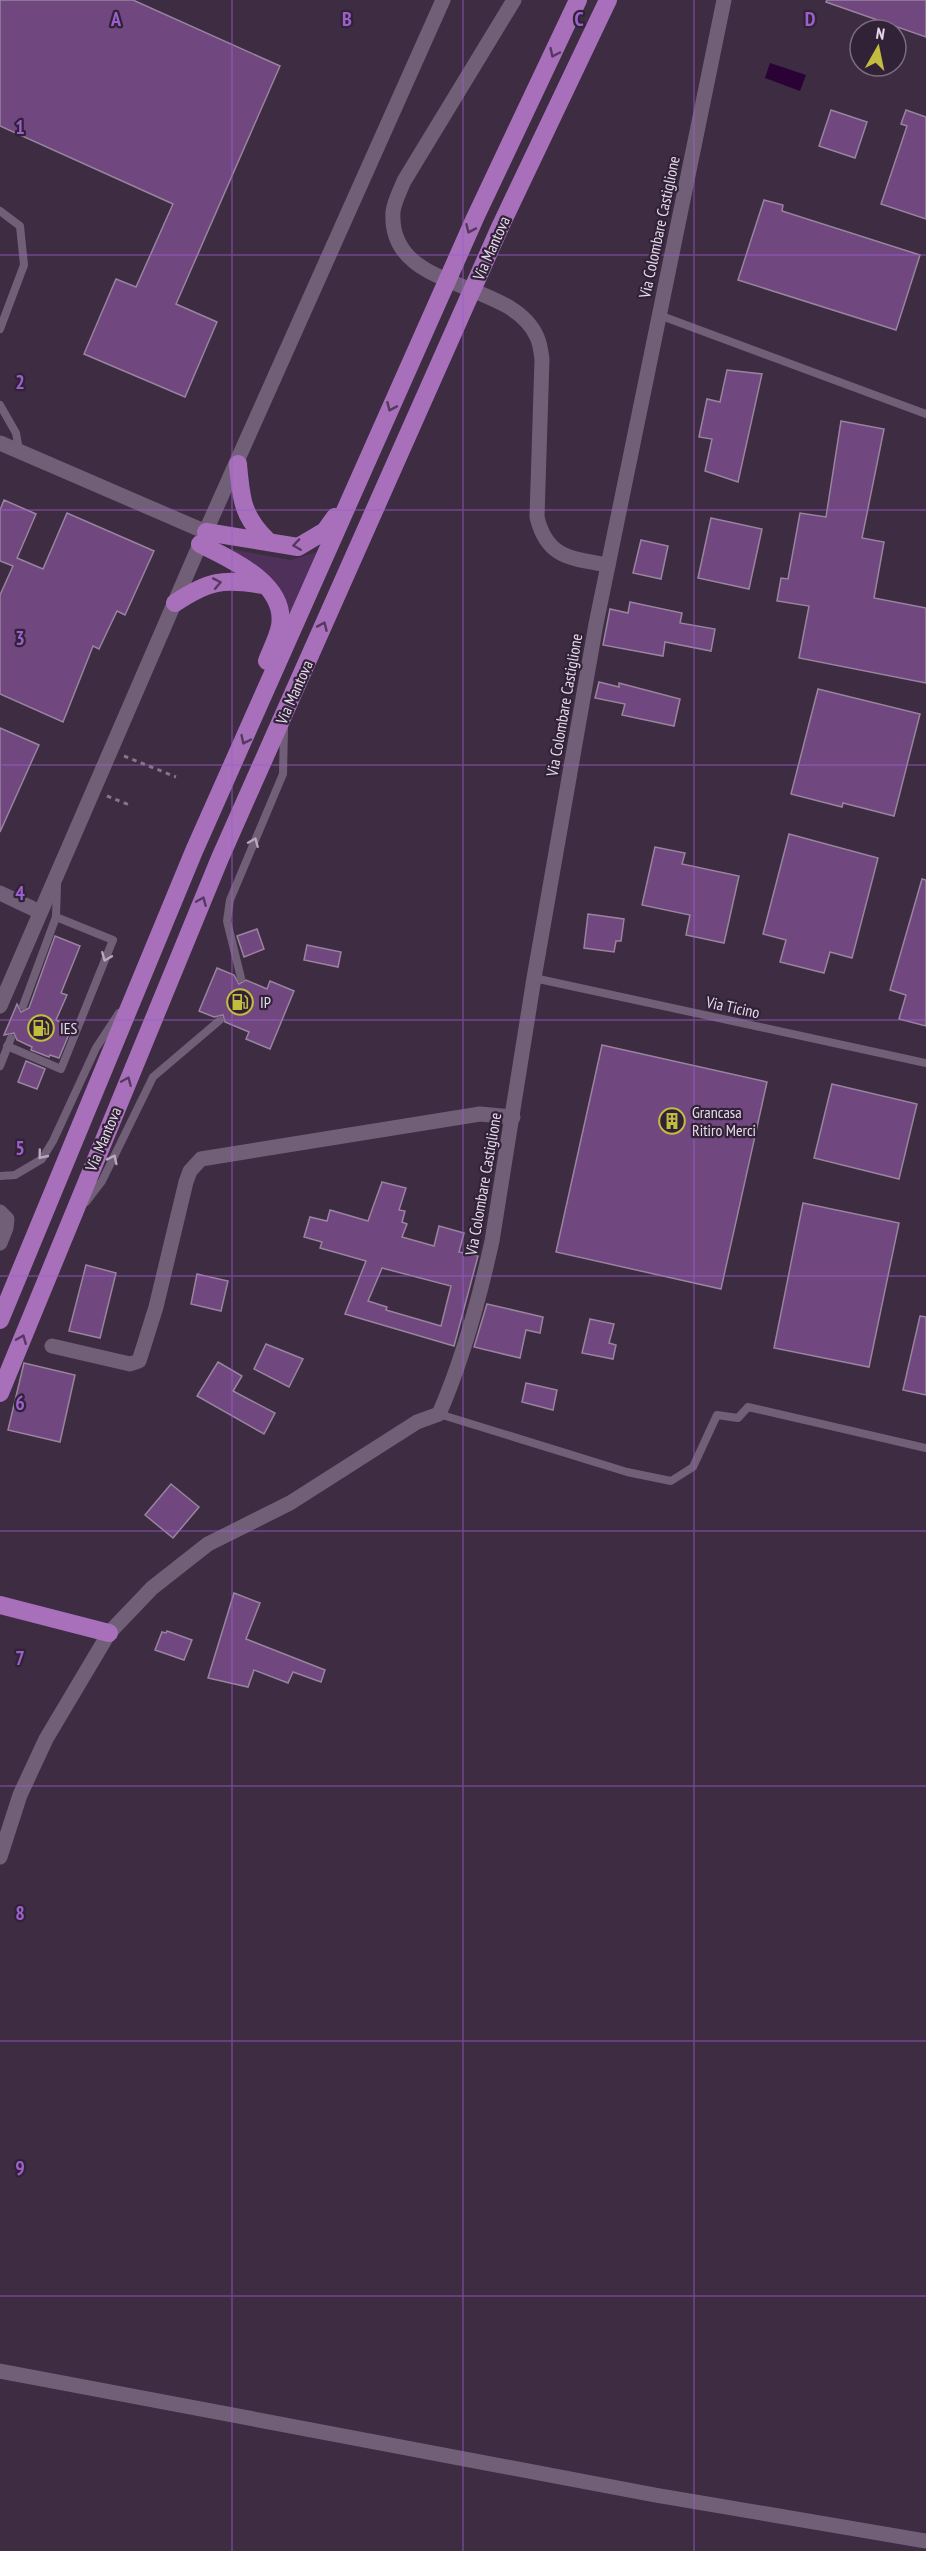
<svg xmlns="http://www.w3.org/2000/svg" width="926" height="2551" font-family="'PT Sans Narrow',sans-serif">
<rect width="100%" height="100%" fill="#3d2c42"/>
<polygon fill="#4f305a" points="226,548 290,560 317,552 290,613 282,593"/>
<polygon fill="#2a0235" points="770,63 806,75 800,91 765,78"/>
<g fill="#70477e" stroke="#98849f" stroke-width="1.5" fill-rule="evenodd">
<polygon points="0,0 133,0 280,66 176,304 217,322 185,397 84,354 116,279 136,287 173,204 0,126"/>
<polygon points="827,0 926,0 926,37 826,2"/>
<polygon points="831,110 867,122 855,158 819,146"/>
<polygon points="906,110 926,117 926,219 881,204 907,126 901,124"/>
<polygon points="764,200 783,205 782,211 920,255 896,330 738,280"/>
<polygon points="727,370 762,374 738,482 705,471 712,439 699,437 707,399 720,402"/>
<polygon points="841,421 884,429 862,538 884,542 874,598 926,608 926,683 799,658 809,606 777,601 781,578 788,579 800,513 826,517"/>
<polygon points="4,500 36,514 17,558 43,569 67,513 154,551 125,615 117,611 99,649 93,646 63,722 0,694 0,595 13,566 0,561 0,510"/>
<polygon points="711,518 762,529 749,589 698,578"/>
<polygon points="641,540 668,546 661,579 633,573"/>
<polygon points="630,602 682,613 680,623 715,629 711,651 665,642 663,656 603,645 610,609 628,613"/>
<polygon points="599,682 619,687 619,683 680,699 674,726 622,715 625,704 595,698"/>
<polygon points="818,689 920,714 894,816 843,803 842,807 791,794"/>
<polygon points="0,728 39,745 0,832"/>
<polygon points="789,834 878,858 852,958 830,952 824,973 780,962 786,940 763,934"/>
<polygon points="655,847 685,853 682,864 739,876 724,943 686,935 690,915 642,905"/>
<polygon points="922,879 926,880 926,1026 899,1019 906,995 890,990"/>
<polygon points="588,914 624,919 621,941 616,941 614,952 584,948"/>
<polygon points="257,929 264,949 244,957 237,936"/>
<polygon points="55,936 80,946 61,993 67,995 56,1020 72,1027 59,1058 50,1055 49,1057 31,1050 32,1047 17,1040 14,1033 4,1035 17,1004 21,1012 29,1008"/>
<polygon points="307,945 341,952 338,967 304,960"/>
<polygon points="217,968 234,975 239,984 246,980 267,989 270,981 294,991 270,1049 246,1039 249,1032 225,1022 223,1015 214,1017 199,1011"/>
<polygon points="602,1045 767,1082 721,1289 556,1252"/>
<polygon points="26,1061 45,1069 37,1089 18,1082"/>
<polygon points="832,1084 917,1104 899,1179 814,1158"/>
<path d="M382 1182 406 1188 399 1210 405 1211 402 1222 407 1224 402 1237 434 1246 439 1226 464 1233 459 1252 478 1256 454 1346 345 1314 366 1261 320 1248 322 1242 304 1237 310 1217 327 1221 330 1210 368 1221ZM382 1268 451 1286 441 1326 386 1310 387 1307 368 1301Z"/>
<polygon points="803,1203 899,1223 869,1367 774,1348"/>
<polygon points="86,1265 116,1273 100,1338 69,1331"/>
<polygon points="197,1274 228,1281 221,1311 191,1304"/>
<polygon points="487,1304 543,1317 540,1333 526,1330 520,1358 474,1347"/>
<polygon points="920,1316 926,1317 926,1395 903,1390"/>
<polygon points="590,1319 614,1324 609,1343 616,1345 613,1359 582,1353"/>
<polygon points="266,1344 303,1359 289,1387 254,1369"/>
<polygon points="218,1362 242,1376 233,1391 275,1413 264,1434 197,1396"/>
<polygon points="24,1363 75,1375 60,1442 8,1430"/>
<polygon points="526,1383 557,1390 553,1410 522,1402"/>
<polygon points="171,1484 199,1507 173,1538 145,1515"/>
<polygon points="234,1593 260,1603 246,1639 325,1670 321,1682 293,1672 288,1683 254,1670 248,1687 208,1678"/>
<polygon points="167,1631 192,1640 184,1660 155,1650 162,1632 166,1633"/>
</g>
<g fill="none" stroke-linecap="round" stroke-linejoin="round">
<g stroke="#857689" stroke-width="3" stroke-dasharray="4.5 4.5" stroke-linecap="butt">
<polyline points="124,756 176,777"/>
<polyline points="107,796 132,806"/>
</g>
<g stroke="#715f77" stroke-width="8">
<polyline points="0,211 20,226 24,265 0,329"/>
<polyline points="659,315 926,414"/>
<polyline points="0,405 16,433 19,450"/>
<polyline points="241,978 227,921 230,900 283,774 284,728"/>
<polyline points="534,978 926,1063"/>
<polyline points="23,1006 56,917 57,885"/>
<polyline points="7,1046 61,1069 113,940 56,917"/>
<polyline points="0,1066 11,1038"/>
<polyline points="0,1176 15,1175 42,1159 53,1141 96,1048 119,1013"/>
<polyline points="86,1202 102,1181 153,1077 220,1020"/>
<polyline points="439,1414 627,1472 671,1481 693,1467 717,1415 738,1418 748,1407 926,1448"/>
</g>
<g stroke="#715f77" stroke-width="15">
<path d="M514 0 404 181C400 191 394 202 393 212 388 294 511 277 537 337 540 343 541 352 542 359L537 517C547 559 572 558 608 565"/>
<polyline points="0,443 206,532"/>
<polyline points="0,893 40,912"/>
<polyline points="0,1006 200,544 443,0"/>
<polyline points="0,1212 7,1219 6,1228 0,1243"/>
<polyline points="52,1346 130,1364 139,1361 156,1307 186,1182 190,1171 201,1159 480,1114 513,1117"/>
<path d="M0 1857 20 1795 46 1739 109 1633 152 1588 208 1544 290 1503 417 1422 439 1414C463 1359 479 1300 492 1241L534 978 596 624 724 0"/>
<polyline points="0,2371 655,2495 926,2541"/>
</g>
<g stroke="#a870bb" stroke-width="18">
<path d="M238 464C241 498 242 516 267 540"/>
<polyline points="206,532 298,547 325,531 335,517"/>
<path d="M200 544C230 559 287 583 280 626 278 637 271 650 267 661"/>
<path d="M175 603C208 581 223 578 262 585"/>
<polyline points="0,1320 194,851 475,218 578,0"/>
<polyline points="0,1393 220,858 501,225 608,0"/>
<polyline points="0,1605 109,1633"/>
</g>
</g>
<defs><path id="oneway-chevron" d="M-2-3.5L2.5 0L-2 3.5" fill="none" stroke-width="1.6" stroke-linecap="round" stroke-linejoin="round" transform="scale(1.5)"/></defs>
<g stroke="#55395f">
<use href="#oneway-chevron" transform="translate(554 53) rotate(115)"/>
<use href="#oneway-chevron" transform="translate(470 229) rotate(114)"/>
<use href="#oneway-chevron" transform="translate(391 407) rotate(114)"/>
<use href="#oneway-chevron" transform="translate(297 545) rotate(172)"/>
<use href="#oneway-chevron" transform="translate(217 583) rotate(-11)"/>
<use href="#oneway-chevron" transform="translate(323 626) rotate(-66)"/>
<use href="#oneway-chevron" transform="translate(245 740) rotate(115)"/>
<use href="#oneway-chevron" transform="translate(202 901) rotate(-67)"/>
<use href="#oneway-chevron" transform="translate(127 1081) rotate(-67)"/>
<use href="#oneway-chevron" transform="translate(22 1339) rotate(-68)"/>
</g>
<g stroke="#b7a9bc">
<use href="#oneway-chevron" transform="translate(254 842) rotate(-67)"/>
<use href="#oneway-chevron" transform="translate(106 957) rotate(112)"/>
<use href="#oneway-chevron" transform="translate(42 1155) rotate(129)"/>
<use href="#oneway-chevron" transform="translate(113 1159) rotate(-64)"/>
</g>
<path fill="none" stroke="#9b60cc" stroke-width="1.5" stroke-opacity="0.55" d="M232 0V2551M463 0V2551M694 0V2551M0 255H926M0 510H926M0 765H926M0 1020H926M0 1276H926M0 1531H926M0 1786H926M0 2041H926M0 2296H926"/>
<defs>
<g id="fuel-ring" transform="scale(1.35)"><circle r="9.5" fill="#322238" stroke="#c2bd3f" stroke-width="1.5"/><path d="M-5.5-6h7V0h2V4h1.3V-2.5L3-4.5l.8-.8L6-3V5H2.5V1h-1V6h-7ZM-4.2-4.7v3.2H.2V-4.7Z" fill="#c2bd3f"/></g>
<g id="building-ring" transform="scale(1.35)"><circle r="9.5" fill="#322238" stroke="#c2bd3f" stroke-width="1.5"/><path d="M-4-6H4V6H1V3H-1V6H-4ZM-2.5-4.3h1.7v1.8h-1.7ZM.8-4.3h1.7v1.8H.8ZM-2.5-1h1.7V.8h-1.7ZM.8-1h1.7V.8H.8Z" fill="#c2bd3f"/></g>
</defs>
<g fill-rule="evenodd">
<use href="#fuel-ring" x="240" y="1002"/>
<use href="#fuel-ring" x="41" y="1028"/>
<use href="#building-ring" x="672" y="1121"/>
</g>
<g text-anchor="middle" stroke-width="4.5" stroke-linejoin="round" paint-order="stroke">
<g font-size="16" fill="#e6dbea" stroke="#322238">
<text transform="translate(659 227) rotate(-78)" y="6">Via Colombare Castiglione</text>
<text transform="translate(491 248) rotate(-66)" y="6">Via Mantova</text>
<text transform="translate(294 692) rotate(-66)" y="6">Via Mantova</text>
<text transform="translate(564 705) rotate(-80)" y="6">Via Colombare Castiglione</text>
<text transform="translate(733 1007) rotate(12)" y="6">Via Ticino</text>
<text transform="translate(103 1139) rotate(-67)" y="6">Via Mantova</text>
<text transform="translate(483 1184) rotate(-80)" y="6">Via Colombare Castiglione</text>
</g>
<g font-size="16" fill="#e6dbea" stroke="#322238" text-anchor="start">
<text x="260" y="1008">IP</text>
<text x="60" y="1034">IES</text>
<text x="692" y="1118">Grancasa<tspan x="692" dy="18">Ritiro Merci</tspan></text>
</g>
</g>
<g font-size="20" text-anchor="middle" font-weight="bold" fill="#9b60cc" stroke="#322238" stroke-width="4.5" stroke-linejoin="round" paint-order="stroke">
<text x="116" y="26">A</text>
<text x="347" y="26">B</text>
<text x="579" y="26">C</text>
<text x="810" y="26">D</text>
<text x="20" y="134">1</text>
<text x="20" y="389">2</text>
<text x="20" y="645">3</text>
<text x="20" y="900">4</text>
<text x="20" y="1155">5</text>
<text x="20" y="1410">6</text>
<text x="20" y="1665">7</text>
<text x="20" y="1920">8</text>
<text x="20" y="2175">9</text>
</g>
<g transform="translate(878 48) rotate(9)"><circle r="28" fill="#322238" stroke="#7a6c7f" stroke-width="1.5"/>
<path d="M0-4.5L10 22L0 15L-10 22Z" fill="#c2bd3f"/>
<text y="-9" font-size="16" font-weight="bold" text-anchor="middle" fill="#e6dbea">N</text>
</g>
</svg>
